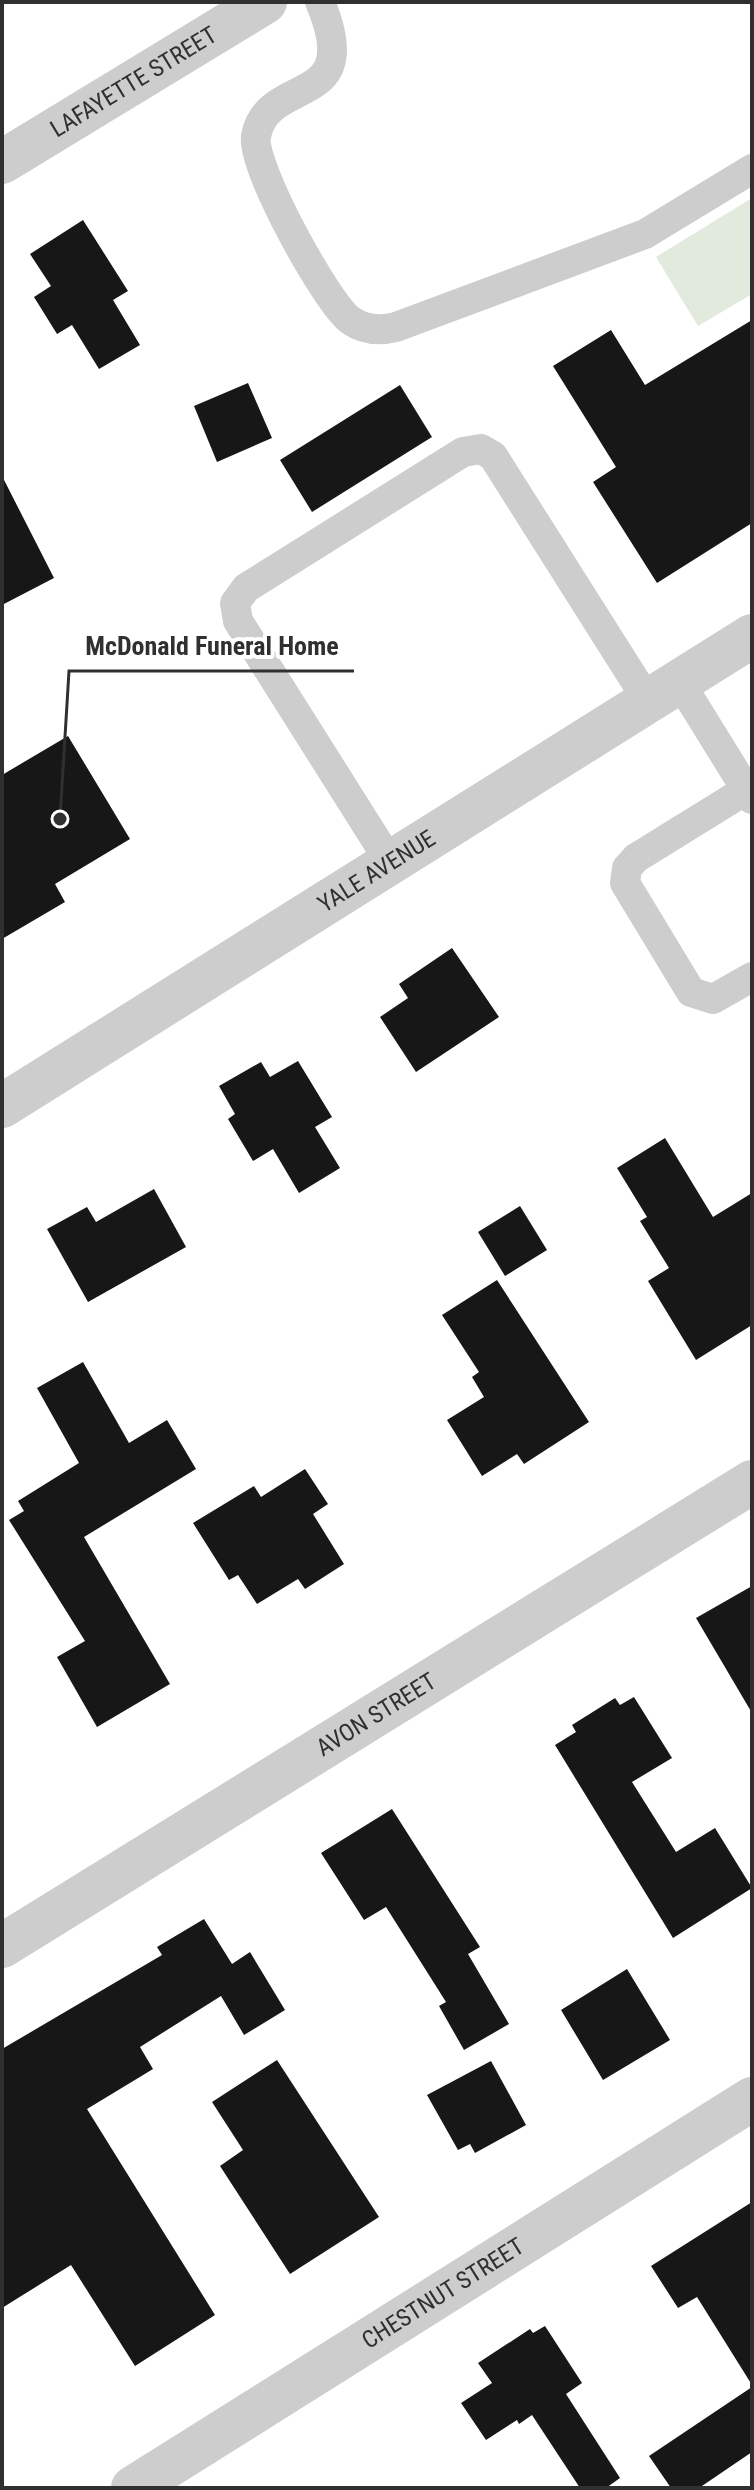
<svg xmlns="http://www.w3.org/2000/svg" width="754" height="2490" viewBox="0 0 754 2490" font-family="'Roboto Condensed',sans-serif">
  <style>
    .green { fill: #e2e9dd }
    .building { fill: #171717 }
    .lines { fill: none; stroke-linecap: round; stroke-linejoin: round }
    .service { stroke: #cdcdcd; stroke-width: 30 }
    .minor { stroke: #cdcdcd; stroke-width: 44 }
    .tertiary { stroke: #cdcdcd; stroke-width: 44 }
    .labels { text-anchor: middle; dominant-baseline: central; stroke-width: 8; stroke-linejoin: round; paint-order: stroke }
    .street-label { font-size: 24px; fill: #303030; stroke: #fff }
    .leader { fill: none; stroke: #303030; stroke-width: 3 }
    .callout-dot { fill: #303030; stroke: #fff; stroke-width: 3 }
    .callout-label { font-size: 26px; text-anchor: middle; font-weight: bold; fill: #303030; stroke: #fff; stroke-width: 8; stroke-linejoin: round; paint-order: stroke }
  </style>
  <rect width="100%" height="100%" fill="#fff"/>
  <path class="green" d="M 752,198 L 752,294 L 698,326 L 656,257 Z"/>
  <path class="building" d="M 83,220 L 128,291 L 113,300 L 140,345 L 99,369 L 72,325 L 57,334 L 34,297 L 51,286 L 30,254 Z
    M 752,320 L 752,523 L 657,583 L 593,482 L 616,467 L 553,366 L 611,330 L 645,385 Z
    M 248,383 L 272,438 L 217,462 L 194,406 Z
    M 400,385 L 432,437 L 312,512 L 280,460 Z
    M 2,476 L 54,578 L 2,605 Z
    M 68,736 L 130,839 L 55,884 L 65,902 L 2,939 L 2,775 Z
    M 452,948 L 499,1017 L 416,1072 L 380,1017 L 408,998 L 399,984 Z
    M 298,1061 L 332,1117 L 315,1127 L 340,1168 L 299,1193 L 273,1149 L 253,1161 L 228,1119 L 235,1114 L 219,1086 L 261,1062 L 270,1077 Z
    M 665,1138 L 713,1217 L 752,1193 L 752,1325 L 696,1360 L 648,1281 L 669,1268 L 640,1221 L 647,1217 L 617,1168 Z
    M 154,1189 L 186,1247 L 88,1302 L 47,1229 L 87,1207 L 96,1222 Z
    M 520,1206 L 547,1250 L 505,1276 L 478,1232 Z
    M 497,1280 L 589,1422 L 524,1464 L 517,1454 L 482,1476 L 447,1420 L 484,1397 L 472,1377 L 479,1372 L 442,1315 Z
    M 83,1362 L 129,1443 L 167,1420 L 196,1469 L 84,1537 L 170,1684 L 97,1727 L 57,1657 L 85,1641 L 9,1520 L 24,1511 L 18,1501 L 79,1463 L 37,1388 Z
    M 305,1469 L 328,1504 L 313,1514 L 344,1564 L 305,1589 L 298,1579 L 257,1604 L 238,1575 L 229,1580 L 193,1523 L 254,1486 L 261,1497 Z
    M 752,1586 L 752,1713 L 696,1618 Z
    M 634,1697 L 672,1758 L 632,1782 L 676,1852 L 715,1828 L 752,1888 L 673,1938 L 555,1745 L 576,1732 L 572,1725 L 615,1698 L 620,1705 Z
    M 392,1809 L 480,1947 L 468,1954 L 509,2024 L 464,2050 L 439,2006 L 446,2002 L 386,1907 L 364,1920 L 321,1853 Z
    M 204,1919 L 232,1964 L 250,1952 L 285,2010 L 244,2035 L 221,1996 L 140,2047 L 153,2069 L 87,2109 L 215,2315 L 135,2366 L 71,2265 L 2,2308 L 2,2049 L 162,1955 L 157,1947 Z
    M 627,1969 L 670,2040 L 603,2080 L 561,2010 Z
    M 277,2060 L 379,2217 L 290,2274 L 220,2166 L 243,2150 L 212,2102 Z
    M 491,2061 L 526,2125 L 475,2153 L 470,2144 L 458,2150 L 427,2095 Z
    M 752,2202 L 752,2385 L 697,2297 L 678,2308 L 651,2266 Z
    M 545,2326 L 582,2383 L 566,2394 L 620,2478 L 606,2488 L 580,2488 L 532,2415 L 519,2424 L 517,2420 L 486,2440 L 461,2403 L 492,2383 L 478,2363 L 530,2329 L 533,2333 Z
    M 752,2387 L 752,2452 L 699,2488 L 671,2488 L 649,2456 Z"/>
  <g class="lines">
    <path class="service" d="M 320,2 C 366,111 268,73 256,136 C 251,166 326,302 350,320 C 364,330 380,331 396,327 L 645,234 L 752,169
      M 679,681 L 752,799
      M 746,790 L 636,858 L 627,868 L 625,883 L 691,992 L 713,999 L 752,977
      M 390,862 L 238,621 L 235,603 L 246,588 L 463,452 L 481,449 L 493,456 L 648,701"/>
    <g class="minor">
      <path id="s1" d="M 2,1106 L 752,636"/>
      <path id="s2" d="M 2,1946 L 752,1482"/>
      <path id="s3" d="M 133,2488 L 752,2099"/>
    </g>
    <path class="tertiary" id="s4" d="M 2,162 L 265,2"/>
  </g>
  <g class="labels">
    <g class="street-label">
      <text stroke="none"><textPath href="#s4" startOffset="154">LAFAYETTE STREET</textPath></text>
      <text stroke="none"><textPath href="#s1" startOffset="442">YALE AVENUE</textPath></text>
      <text stroke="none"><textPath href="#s2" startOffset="440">AVON STREET</textPath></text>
      <text stroke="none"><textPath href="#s3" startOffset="366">CHESTNUT STREET</textPath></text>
    </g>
  </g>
  <path class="leader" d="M60 819L69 671H354"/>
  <circle class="callout-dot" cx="60" cy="819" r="8"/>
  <g class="callout-label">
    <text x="212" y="655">McDonald Funeral Home</text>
  </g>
  <rect width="754" height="2490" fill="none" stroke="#303030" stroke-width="8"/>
</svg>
